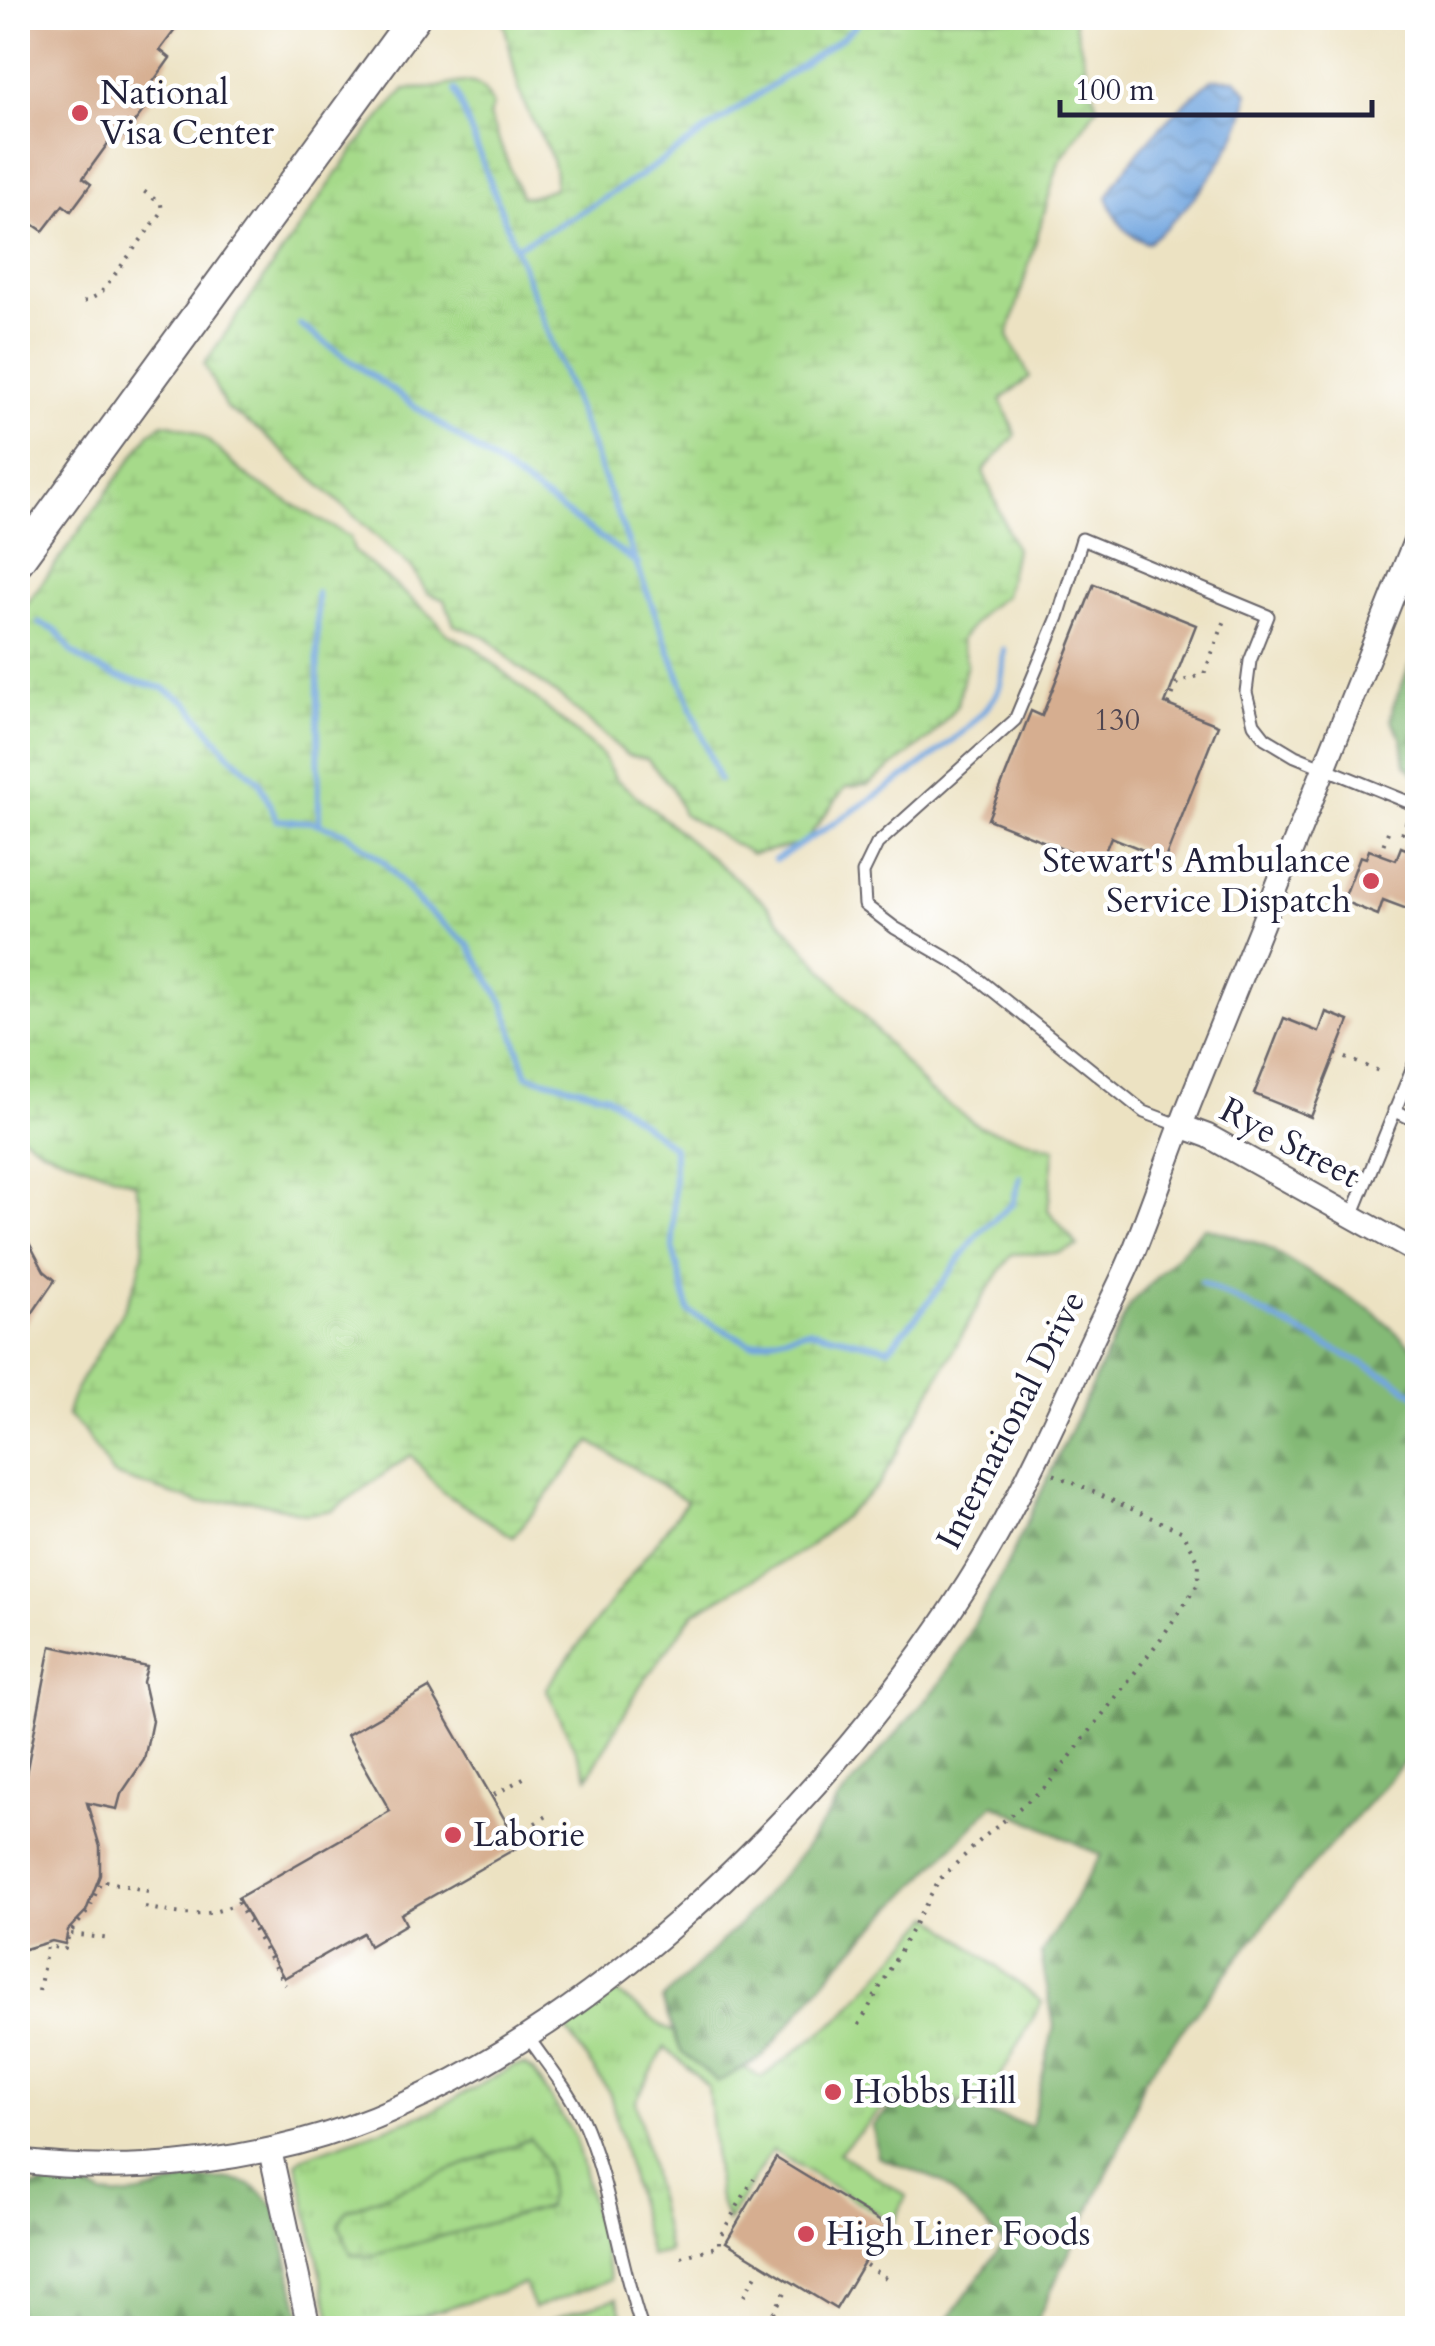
<svg xmlns="http://www.w3.org/2000/svg" width="1435" height="2346" viewBox="0 0 1435 2346" font-family="Cardo,serif">
  <style>
    .grass { fill: url(#grass-tufts); stroke: #647e62; stroke-width: 2.5 }
    .forest { fill: url(#forest-firs); stroke: #536e58; stroke-width: 2.5 }
    .wetland { fill: url(#wetland-marsh); stroke: #647e62; stroke-width: 2.5 }
    .water { fill: url(#water-waves); stroke: #4a648d; stroke-width: 2.5 }
    .lines { fill: none; stroke-linecap: round; stroke-linejoin: round }
    .stream { stroke: #72a6df; stroke-width: 6 }
    .building { fill: #d6ae90 }
    .lane-casing { stroke: #69656a; stroke-width: 15 }
    .street-casing { stroke: #69656a; stroke-width: 26 }
    .secondary-casing { stroke: #69656a; stroke-width: 34 }
    .path { stroke: #69656a; stroke-width: 4; stroke-dasharray: 2.5 8; stroke-linecap: butt }
    .lane { stroke: #fff; stroke-width: 11 }
    .street { stroke: #fff; stroke-width: 22 }
    .secondary { stroke: #fff; stroke-width: 30 }
    .poi-dot { fill: #d1495b; stroke: #fff; stroke-width: 4 }
    .labels { text-anchor: middle; dominant-baseline: central; stroke-width: 9; stroke-linejoin: round; paint-order: stroke }
    .number-label { font-size: 30px; fill: #4f4550 }
    .poi-label { font-size: 35px; fill: #22223b; stroke: #fff; text-anchor: start }
    .street-label { font-size: 35px; fill: #22223b; stroke: #fff }
  </style>
  <defs>
    <pattern id="grass-tufts" width="24" height="20" patternUnits="userSpaceOnUse" patternTransform="scale(2.5)"><rect width="24" height="20" fill="#a6da8a"/><path d="M3 7l-1-3M5 7V3M7 7l1-3M15 17l-1-3M17 17v-4M19 17l1-3" fill="none" stroke="#8fbb78"/></pattern>
    <pattern id="forest-firs" width="22" height="20" patternUnits="userSpaceOnUse" patternTransform="scale(2.5)"><rect width="22" height="20" fill="#84ba76"/><path d="M5 1l3.5 6h-7zM16 11l3.5 6h-7z" fill="#6c9762"/></pattern>
    <pattern id="wetland-marsh" width="20" height="14" patternUnits="userSpaceOnUse" patternTransform="scale(2.5)"><rect width="20" height="14" fill="#a6da8a"/><path d="M1 5h8M5 5V1M11 12h8M15 12V8" fill="none" stroke="#8fbb78"/></pattern>
    <pattern id="water-waves" width="16" height="10" patternUnits="userSpaceOnUse" patternTransform="scale(2.5)"><rect width="16" height="10" fill="#72a6df"/><path d="M0 5q4-4 8 0t8 0" fill="none" stroke="#5d87b6"/></pattern>
  </defs>
  <rect width="100%" height="100%" fill="#fff"/>
  <filter id="ink" filterUnits="userSpaceOnUse"><feTurbulence type="fractalNoise" baseFrequency=".01" numOctaves="2"/><feDisplacementMap in="SourceGraphic" scale="20" xChannelSelector="R" yChannelSelector="G"/><feConvolveMatrix kernelMatrix="1 2 1 2 8 2 1 2 1" color-interpolation-filters="sRGB"/></filter>
  <filter id="wash" filterUnits="userSpaceOnUse"><feTurbulence type="fractalNoise" baseFrequency=".0048" numOctaves="4" result="noise"/><feDisplacementMap in="SourceGraphic" scale="40" xChannelSelector="R" yChannelSelector="G"/><feGaussianBlur stdDeviation="2.25" result="paint"/><feColorMatrix in="noise" values="0 0 0 0 0 0 0 0 0 0 0 0 0 0 0 0 0 1.4 0 .05"/><feComposite in="paint" operator="in"/></filter>
  <g filter="url(#wash)">
    <rect width="100%" height="100%" fill="#ece2c2"/>
    <path class="grass" d="M 932,1916 L 1042,2002 L 985,2104 L 893,2098 L 839,2153 L 906,2196 L 894,2223 L 772,2150 L 727,2222 L 718,2195 L 708,2087 L 665,2047 L 636,2101 L 669,2252 L 650,2256 L 610,2094 L 565,2027 L 611,1988 L 663,2027 L 762,2077 L 840,2018 Z
      M 524,2065 L 534,2072 L 575,2137 L 611,2280 L 534,2308 L 524,2284 L 399,2323 L 399,2328 L 333,2328 L 297,2162 L 303,2157 L 430,2112 L 513,2067 Z
      M 617,2298 L 627,2328 L 523,2328 Z"/>
    <path class="forest" d="M 1417,648 L 1417,776 L 1405,764 L 1402,739 L 1391,719 L 1393,706 Z
      M 1204,1227 L 1263,1245 L 1371,1310 L 1417,1351 L 1418,1686 L 1406,1695 L 1417,1729 L 1417,1748 L 1296,1884 L 1144,2079 L 1125,2136 L 1033,2328 L 942,2328 L 1004,2243 L 941,2181 L 878,2157 L 873,2126 C 880,2119 888,2108 897,2105 C 935,2092 994,2117 1031,2126 L 1054,2026 L 1041,1954 L 1101,1855 L 994,1804 L 836,1967 L 763,2057 L 718,2082 L 681,2052 L 662,2000 L 739,1925 L 803,1851 L 839,1799 L 939,1685 L 1000,1579 L 1130,1305 Z
      M 190,2179 C 228,2180 252,2174 276,2209 L 304,2328 L 18,2328 L 18,2192 C 37,2183 67,2181 88,2188 C 93,2189 98,2193 103,2195 C 131,2200 164,2188 190,2179 Z"/>
    <path class="wetland" d="M 502,18 L 1073,18 L 1097,107 L 1059,162 L 1008,336 L 1030,377 L 1001,400 L 1016,435 L 983,471 L 1015,549 L 1005,596 L 985,610 L 960,640 L 967,663 L 957,706 L 931,737 L 868,785 L 846,787 L 803,844 L 752,854 L 683,814 L 672,788 L 647,759 L 627,755 L 562,698 L 517,666 L 487,637 L 454,625 L 445,600 L 427,593 L 413,569 L 260,431 L 226,408 L 204,364 L 358,144 L 405,89 C 416,89 428,89 439,87 C 466,81 480,75 493,106 L 489,116 L 521,196 L 530,197 L 554,188 C 560,159 538,134 526,108 C 512,76 513,50 502,18 Z
      M 163,423 C 213,430 217,456 254,481 C 285,501 318,518 350,537 L 354,551 L 434,618 L 447,634 L 474,647 L 601,754 L 616,779 L 764,902 L 929,1091 L 980,1127 L 1055,1148 L 1048,1210 L 1078,1246 L 1059,1253 L 1012,1254 L 984,1295 L 879,1485 L 809,1547 L 694,1613 L 640,1687 L 588,1777 L 546,1688 L 687,1501 L 591,1442 L 513,1537 L 441,1491 L 411,1455 L 333,1510 L 307,1514 L 249,1500 L 200,1503 L 113,1475 L 82,1429 L 67,1415 C 72,1393 82,1378 94,1359 C 132,1296 159,1258 135,1183 L 44,1150 L 18,1133 L 18,616 L 151,432 Z
      M 530,2139 C 550,2161 551,2179 547,2207 L 368,2257 L 351,2254 L 339,2224 L 347,2210 Z"/>
    <path class="water" d="M 1212,79 L 1236,79 L 1248,93 C 1245,142 1186,215 1147,243 C 1124,235 1116,219 1107,197 C 1133,151 1173,113 1212,79 Z"/>
    <g class="lines">
      <path class="stream" d="M 455,90 L 719,780
        M 515,247 C 632,191 734,108 843,37 L 863,18
        M 300,325 L 638,564
        M 317,593 L 319,824
        M 39,623 L 57,631 L 72,652 L 90,665 L 118,677 L 163,688 L 187,702 L 227,752 L 259,781 L 277,820 L 313,822 L 346,833 L 383,861 L 423,907 L 468,944 L 504,1004 L 527,1075 L 606,1095 L 674,1148 L 673,1249 L 689,1312 L 751,1344 L 808,1330 L 889,1348 L 924,1308 L 979,1233 L 1013,1203 L 1020,1177
        M 775,860 C 823,830 981,737 999,688 C 1003,677 1003,662 1004,650
        M 1201,1282 L 1395,1380 L 1418,1397"/>
    </g>
    <g id="blocks">
      <path class="building" d="M 18,18 L 184,18 L 160,50 L 170,58 L 148,89 L 155,95 L 124,136 L 117,131 L 83,178 L 91,184 L 71,211 L 63,205 L 43,231 L 18,214 Z
        M 1094,584 L 1196,625 L 1165,704 L 1218,725 L 1165,859 L 1111,837 L 1100,864 L 988,819 L 1031,711 L 1042,716 Z
        M 1401,847 L 1418,854 L 1418,906 L 1410,903 L 1407,909 L 1383,900 L 1378,915 L 1343,901 L 1360,856 L 1366,858 L 1369,850 L 1396,860 Z
        M 1326,1012 L 1349,1021 L 1311,1117 L 1254,1094 L 1284,1018 L 1319,1032 Z
        M 18,1222 L 44,1271 L 55,1280 L 18,1334 Z
        M 51,1646 L 147,1667 L 143,1682 L 152,1721 L 144,1760 L 121,1794 L 117,1809 L 87,1803 L 100,1847 L 100,1875 L 86,1911 L 68,1930 L 65,1944 L 52,1941 L 18,1951 L 18,1788 L 23,1789 Z
        M 429,1688 L 520,1846 L 401,1914 L 406,1924 L 369,1946 L 363,1933 L 284,1978 L 238,1898 L 390,1811 L 347,1735 Z
        M 776,2158 L 886,2225 L 836,2309 L 726,2242 Z"/>
    </g>
  </g>
  <g filter="url(#ink)">
    <use href="#blocks" fill-opacity="0" stroke="#69656a" stroke-width="2.5"/>
    <g class="lines">
      <g class="lane-casing">
        <path id="lane" d="M 1394,1110 L 1418,1122
          M 1181,1126 L 1144,1112 L 966,969 L 895,928 L 865,905 L 863,873 L 877,844 L 1015,720 L 1058,617 L 1082,539 L 1268,616 L 1250,661 L 1246,692 L 1254,724 L 1265,738 L 1295,756 L 1418,806
          M 1352,1216 L 1418,1054
          M 528,2037 C 548,2066 573,2095 586,2128 C 612,2192 619,2263 642,2328"/>
      </g>
      <g class="street-casing">
        <path id="street" d="M 1181,1126 L 1208,1136 L 1418,1253
          M 270,2150 L 309,2328
          M 18,2161 C 101,2172 190,2167 272,2149 C 551,2089 839,1798 982,1561 C 1024,1490 1057,1417 1091,1342 C 1104,1314 1119,1287 1131,1258 C 1153,1204 1171,1149 1193,1095 C 1269,908 1344,720 1418,533"/>
      </g>
      <g class="secondary-casing">
        <path id="secondary" d="M 18,561 L 414,18"/>
      </g>
      <path class="path" d="M 84,302 L 100,294 L 162,212 L 161,204 L 142,190
        M 1169,705 L 1177,683 L 1204,674 L 1227,615
        M 1402,834 L 1407,820
        M 1380,854 L 1389,829
        M 1336,1054 L 1379,1071
        M 494,1795 L 525,1777
        M 517,1834 L 547,1816
        M 145,1907 C 183,1915 202,1920 238,1903 L 285,1985
        M 71,1934 L 111,1939
        M 39,1991 L 47,1946 L 65,1949 L 69,1934 L 89,1910 L 101,1880 L 148,1891
        M 859,2025 L 940,1879 L 984,1837 L 1050,1783 L 1162,1637 L 1198,1584 L 1199,1562 L 1183,1532 L 1053,1474
        M 681,2257 L 719,2246 L 719,2238 L 754,2178
        M 866,2265 L 892,2282
        M 744,2296 L 758,2271
        M 773,2313 L 787,2289"/>
      <use href="#lane" class="lane"/>
      <use href="#street" class="street"/>
      <use href="#secondary" class="secondary"/>
    </g>
  </g>
  <g class="poi-dot">
    <circle cx="80" cy="113" r="10"/>
    <circle cx="1371" cy="881" r="10"/>
    <circle cx="453" cy="1835" r="10"/>
    <circle cx="833" cy="2092" r="10"/>
    <circle cx="806" cy="2234" r="10"/>
  </g>
  <g class="labels">
    <g class="number-label">
      <text x="1117" y="720">130</text>
    </g>
    <g class="poi-label">
      <text x="100" y="93">National<tspan x="100" dy="40">Visa Center</tspan></text>
      <text x="1351" y="861" text-anchor="end">Stewart's Ambulance<tspan x="1351" dy="40">Service Dispatch</tspan></text>
      <text x="473" y="1835">Laborie</text>
      <text x="853" y="2092">Hobbs Hill</text>
      <text x="826" y="2234">High Liner Foods</text>
    </g>
    <g class="street-label">
      <text transform="translate(1290 1143) rotate(28)">Rye Street</text>
      <text transform="translate(1011 1420) rotate(-63)">International Drive</text>
    </g>
  </g>
  <rect width="1435" height="2346" fill="none" stroke="#fff" stroke-width="60"/>
  <path d="M1060 100v15h312v-15" fill="none" stroke="#22223b" stroke-width="5"/>
  <text x="1075" y="100" font-size="30" fill="#22223b" stroke="#ffffff" stroke-width="8" paint-order="stroke">100 m</text>
</svg>
